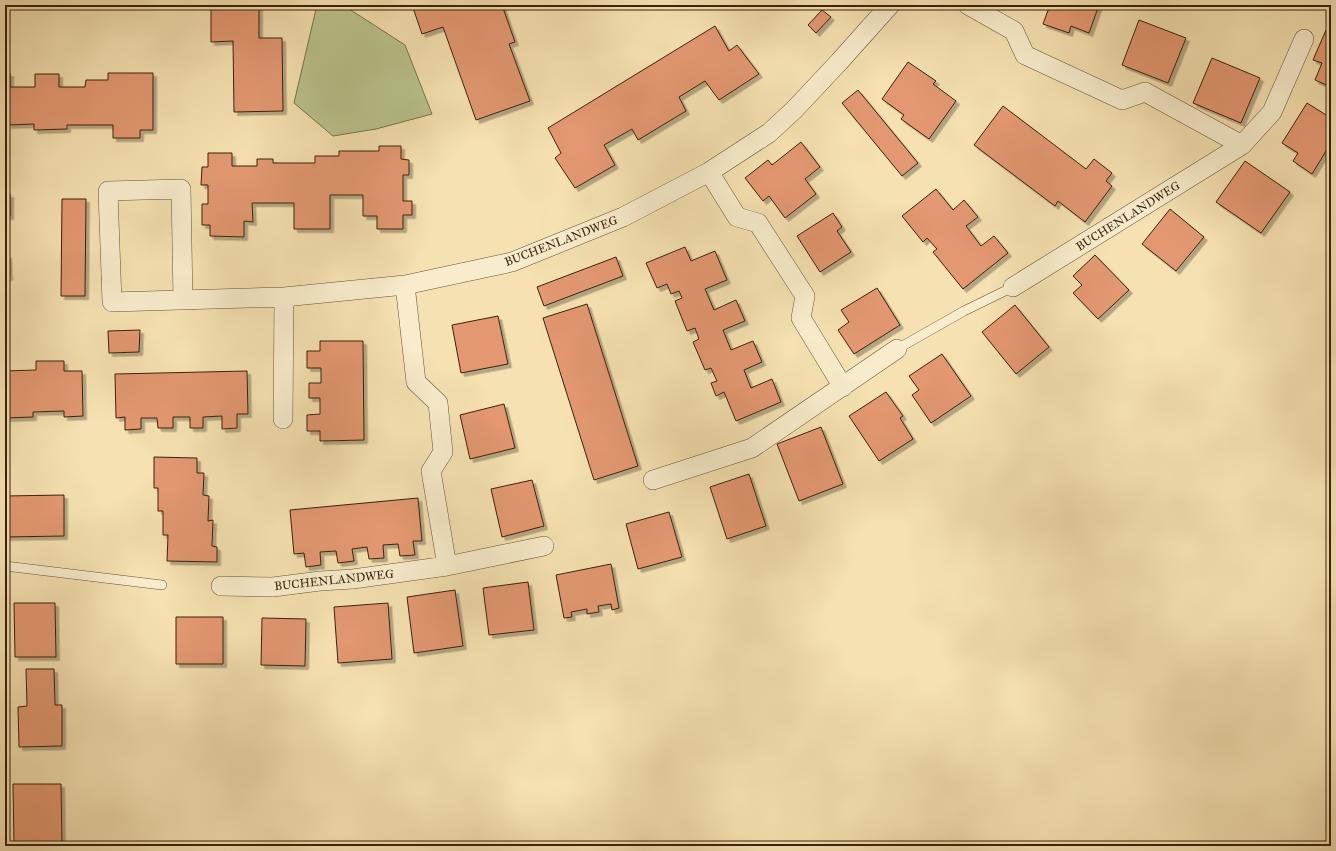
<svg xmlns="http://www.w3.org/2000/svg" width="1336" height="851" viewBox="0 0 1336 851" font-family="'IM FELL Great Primer',serif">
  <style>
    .green { fill: #b9c38d; stroke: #79724c }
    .building { fill: #e39871; stroke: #39220b; filter: url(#shadow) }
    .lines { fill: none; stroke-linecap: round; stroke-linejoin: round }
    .lane-casing { stroke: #685234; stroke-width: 10 }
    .street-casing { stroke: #685234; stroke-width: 20 }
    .lane { stroke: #f8eccc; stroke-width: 9 }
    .street { stroke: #f8eccc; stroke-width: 19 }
    .labels { text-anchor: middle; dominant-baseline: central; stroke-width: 3.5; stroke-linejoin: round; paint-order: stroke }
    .street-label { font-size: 12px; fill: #39220b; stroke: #f8eccc }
  </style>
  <defs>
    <filter id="shadow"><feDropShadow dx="3.5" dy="3.5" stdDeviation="0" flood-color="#0004"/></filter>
  </defs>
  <rect width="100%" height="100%" fill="#f5e1b1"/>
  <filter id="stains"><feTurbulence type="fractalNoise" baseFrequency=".005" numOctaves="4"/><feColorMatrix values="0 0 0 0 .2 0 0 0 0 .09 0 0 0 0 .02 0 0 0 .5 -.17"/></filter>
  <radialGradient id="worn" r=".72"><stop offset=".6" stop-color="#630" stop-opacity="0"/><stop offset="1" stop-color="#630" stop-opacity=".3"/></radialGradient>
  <path class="green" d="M 317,5 L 343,5 L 405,45 L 432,114 L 376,129 L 333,136 L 294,103 Z"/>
  <path class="building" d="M 211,5 L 259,5 L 259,38 L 282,38 L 283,111 L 234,112 L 233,41 L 211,42 Z
    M 412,5 L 502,5 L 515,42 L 509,44 L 530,101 L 476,120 L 443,27 L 422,34 Z
    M 1050,5 L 1099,5 L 1089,33 L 1071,26 L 1069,33 L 1043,24 Z
    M 822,10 L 831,17 L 816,33 L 808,25 Z
    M 1139,20 L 1186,38 L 1168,83 L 1122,65 Z
    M 715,26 L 729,51 L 737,45 L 759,74 L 719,100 L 705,81 L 679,97 L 686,111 L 638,140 L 632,129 L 604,145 L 615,165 L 575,188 L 555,158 L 561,153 L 548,128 Z
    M 1326,30 L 1331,32 L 1331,87 L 1315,80 L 1322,63 L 1313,60 Z
    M 1212,58 L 1260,78 L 1241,123 L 1193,103 Z
    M 908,62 L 936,81 L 933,84 L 956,101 L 929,139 L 901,119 L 904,115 L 882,99 Z
    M 5,73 L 10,73 L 10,87 L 35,87 L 35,74 L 59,74 L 59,87 L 85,87 L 86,80 L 108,80 L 108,73 L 153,73 L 153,130 L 140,130 L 140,138 L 113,138 L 113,125 L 67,125 L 67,129 L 34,130 L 34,124 L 8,125 L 8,120 L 5,120 Z
    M 858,90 L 918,163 L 902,176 L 842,103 Z
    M 1307,103 L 1331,118 L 1331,143 L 1312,174 L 1293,161 L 1298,153 L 1282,143 Z
    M 1003,106 L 1086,169 L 1094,159 L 1112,173 L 1106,181 L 1112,186 L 1085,222 L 1058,201 L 1055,206 L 974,145 Z
    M 801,142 L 820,167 L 805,179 L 816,194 L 785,218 L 769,196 L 763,201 L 745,178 L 768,160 L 772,165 Z
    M 379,146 L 401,146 L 401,159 L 409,160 L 409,175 L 403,175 L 403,201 L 412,201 L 412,215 L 403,215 L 403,229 L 377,229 L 377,216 L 363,216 L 363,195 L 330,195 L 330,229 L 294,229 L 294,203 L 252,203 L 253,222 L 244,221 L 244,237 L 210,236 L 210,225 L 202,225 L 202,204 L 208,204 L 208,185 L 201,185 L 202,167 L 208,167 L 208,153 L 232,153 L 232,166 L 257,166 L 257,159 L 273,159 L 273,163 L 315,163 L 315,156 L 339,156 L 339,151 L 379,151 Z
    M 1245,161 L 1290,192 L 1261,233 L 1216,202 Z
    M 936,189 L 953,210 L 964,200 L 978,217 L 966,226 L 981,246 L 994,236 L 1008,253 L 963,289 L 933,252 L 937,249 L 927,238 L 923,242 L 902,216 Z
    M 5,194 L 10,194 L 10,216 L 5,216 Z
    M 62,199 L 86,199 L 85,296 L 61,296 Z
    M 1170,209 L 1204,237 L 1176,271 L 1142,244 Z
    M 833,213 L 842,227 L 837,231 L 851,252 L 820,272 L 797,236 Z
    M 685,247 L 691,261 L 715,251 L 727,280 L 705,289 L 714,310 L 736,300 L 745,321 L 723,330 L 731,350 L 753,341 L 762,362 L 744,370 L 751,388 L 772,379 L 781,402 L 736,421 L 724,392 L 716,396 L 711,383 L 717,381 L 711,368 L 705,370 L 693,342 L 699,339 L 695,328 L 687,331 L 675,301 L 682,298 L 679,291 L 671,294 L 667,284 L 657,288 L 646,263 Z
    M 5,254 L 8,255 L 9,277 L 5,277 Z
    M 1095,255 L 1129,290 L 1098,319 L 1073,293 L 1082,285 L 1073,276 Z
    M 616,257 L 623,276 L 544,306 L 537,287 Z
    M 877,288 L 900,325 L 854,354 L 838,330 L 849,322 L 841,310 Z
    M 587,304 L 638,466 L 594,480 L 543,318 Z
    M 1015,305 L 1049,347 L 1016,374 L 982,332 Z
    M 498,316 L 508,364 L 461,373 L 452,325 Z
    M 140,330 L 139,352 L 109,353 L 108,331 Z
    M 320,341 L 363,341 L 364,440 L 320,441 L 320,431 L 307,431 L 307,415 L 320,414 L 320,398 L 309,398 L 309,383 L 321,383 L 321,368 L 307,368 L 307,351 L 320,351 Z
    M 942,354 L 971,396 L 931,423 L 912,395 L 919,390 L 909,376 Z
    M 36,361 L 64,361 L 64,371 L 82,371 L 83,416 L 64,417 L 64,411 L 33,412 L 33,417 L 5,418 L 5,371 L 36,370 Z
    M 247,371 L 248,414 L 237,414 L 237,428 L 222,429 L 222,416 L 203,417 L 203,428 L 190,428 L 190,417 L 173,417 L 173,428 L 158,428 L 157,418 L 141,418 L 141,429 L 125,430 L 125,417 L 116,418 L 115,374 Z
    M 886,392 L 903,416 L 900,418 L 913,439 L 879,461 L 849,416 Z
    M 504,404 L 515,448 L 470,459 L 460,415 Z
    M 821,427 L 843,484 L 799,501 L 777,444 Z
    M 154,457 L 197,458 L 197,473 L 204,473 L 203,495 L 209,496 L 208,521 L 213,520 L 212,546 L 217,547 L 217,562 L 167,561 L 168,535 L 163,535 L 163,511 L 158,511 L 158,488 L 154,488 Z
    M 749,474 L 766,526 L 727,539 L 710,487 Z
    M 532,480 L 544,526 L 502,537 L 491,489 Z
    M 64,495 L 64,536 L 5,537 L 5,496 Z
    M 418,498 L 422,541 L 413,541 L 415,555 L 400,556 L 398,544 L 383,545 L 384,558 L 369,559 L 367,547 L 352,549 L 354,561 L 338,563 L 336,551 L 320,552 L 321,565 L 306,567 L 304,553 L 294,554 L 290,510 Z
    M 669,512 L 682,557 L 638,569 L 626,524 Z
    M 611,564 L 619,608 L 612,610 L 611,604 L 598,606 L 599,612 L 587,614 L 587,609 L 571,612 L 572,617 L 564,618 L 556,575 Z
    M 528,582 L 534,630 L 489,635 L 483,588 Z
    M 455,590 L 463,646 L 414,653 L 407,597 Z
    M 14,603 L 55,603 L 56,657 L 15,657 Z
    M 388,603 L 392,659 L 338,663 L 334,607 Z
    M 176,617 L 223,617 L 223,664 L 176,664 Z
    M 262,618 L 306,619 L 305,666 L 261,665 Z
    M 26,669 L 54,669 L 55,705 L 62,705 L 62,746 L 19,747 L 18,707 L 27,706 Z
    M 13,784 L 61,784 L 62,846 L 14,846 Z"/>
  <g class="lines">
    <g class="lane-casing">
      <path id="lane" d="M 897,349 L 964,311 L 1013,287
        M 5,566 L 162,585"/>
    </g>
    <g class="street-casing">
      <path id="street" d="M 968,5 L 1014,31 L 1025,55 L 1122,100 L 1145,92 L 1242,145
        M 709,172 L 737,217 L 758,223 L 805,296 L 801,318 L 843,387
        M 405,285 L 416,382 L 438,403 L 443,452 L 431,471 L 447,566
        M 1013,287 L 1242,145 L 1272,112 L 1304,39
        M 183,299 L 181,189 L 108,191 L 112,302 L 284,297 L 405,285 L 512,262 L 623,217 L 709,172 L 769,133 L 794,110 L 839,62 L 890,5
        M 283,419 L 284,297
        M 653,480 L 752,448 L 897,349
        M 221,586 L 273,587 L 320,581 L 353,579 L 447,566 L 544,546"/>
    </g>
    <use href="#lane" class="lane"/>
    <use href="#street" class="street"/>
  </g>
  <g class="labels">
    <g class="street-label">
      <text transform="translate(1128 216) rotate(-32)">BUCHENLANDWEG</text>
      <text transform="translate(561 241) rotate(-21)">BUCHENLANDWEG</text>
      <text transform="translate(334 580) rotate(-6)">BUCHENLANDWEG</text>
    </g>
  </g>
  <rect width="1336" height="851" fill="none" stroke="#f5e1b1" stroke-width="20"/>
  <rect x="6" y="6" width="1324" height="839" fill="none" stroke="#39220b" stroke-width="2"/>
  <rect x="10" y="10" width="1316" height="831" fill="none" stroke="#39220b"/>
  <rect width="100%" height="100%" filter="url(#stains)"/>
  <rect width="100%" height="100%" fill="url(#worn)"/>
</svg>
